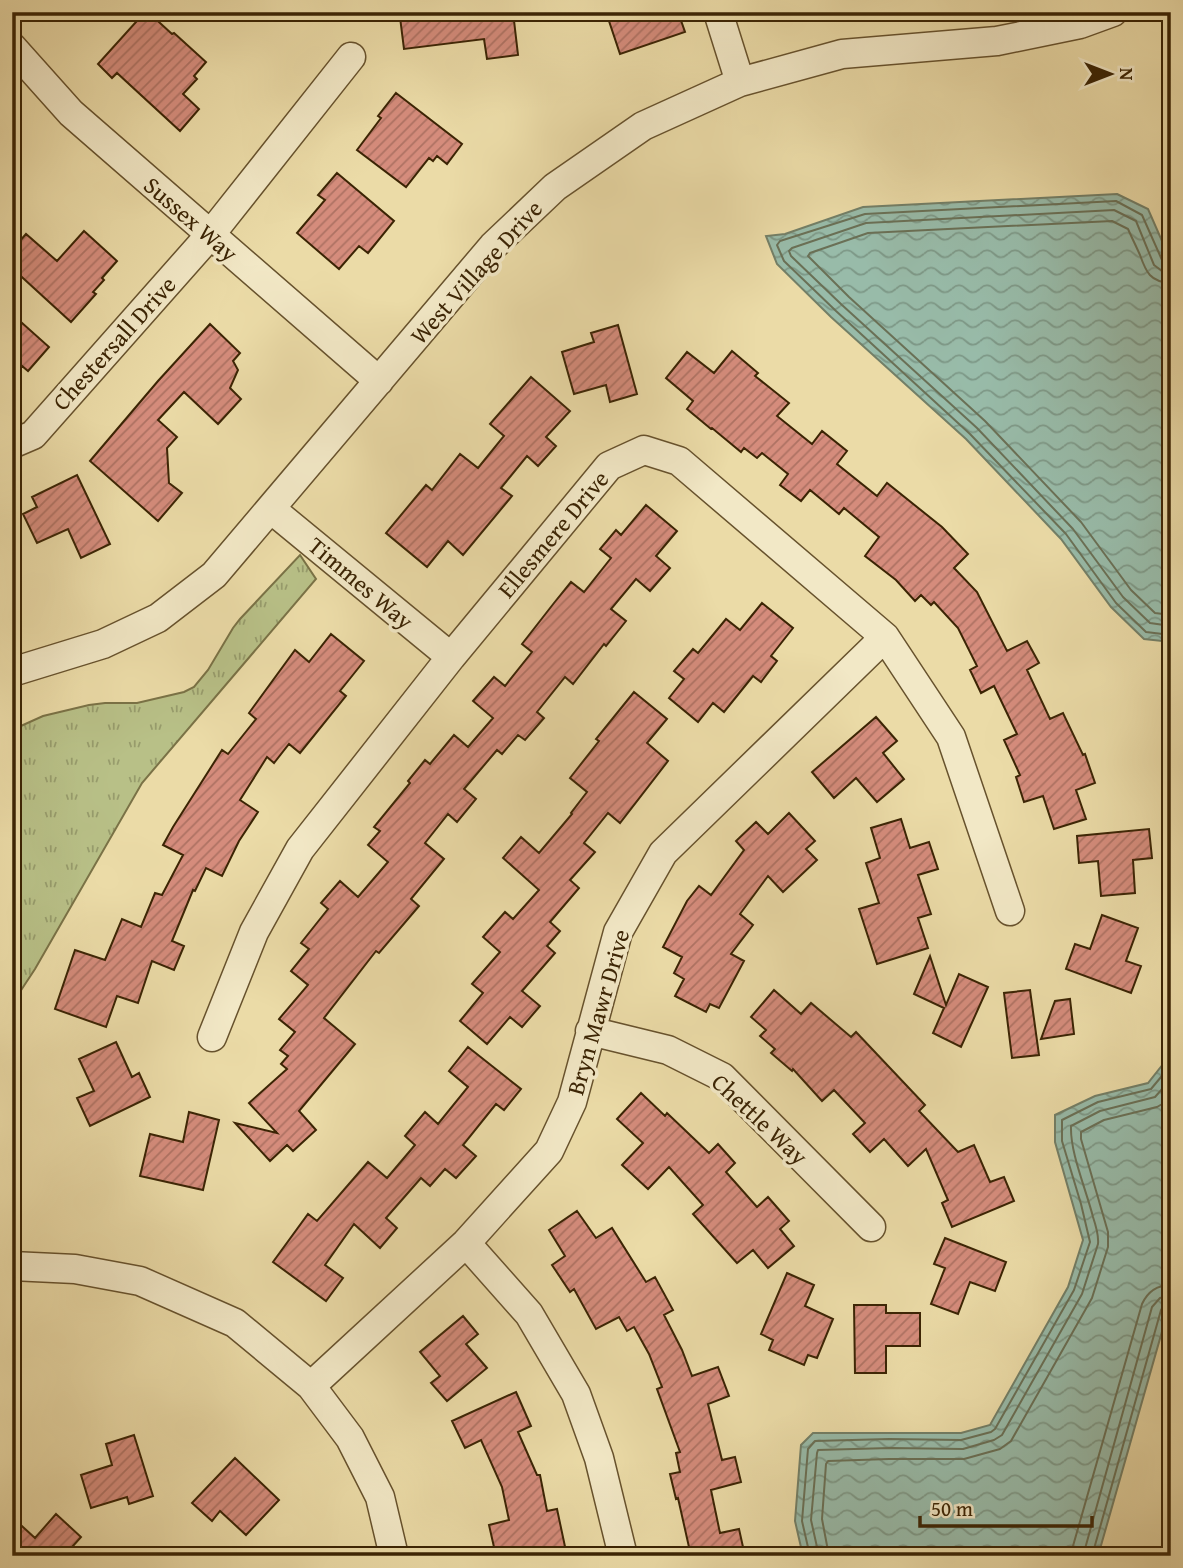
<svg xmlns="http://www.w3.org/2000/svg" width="1183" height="1568" viewBox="0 0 1183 1568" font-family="'Gentium Book Plus',serif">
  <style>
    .grass { fill: url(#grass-tufts); stroke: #7a7246; stroke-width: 2 }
    .water { fill: url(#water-waves); stroke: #737f67; stroke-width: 2 }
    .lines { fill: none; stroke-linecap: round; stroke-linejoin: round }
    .shore { stroke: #6a7056; stroke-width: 2 }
    .building { fill: url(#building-hatch); stroke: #3b2404; stroke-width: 2 }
    .minor-casing { stroke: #67522d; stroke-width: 31 }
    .minor { stroke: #f2e8c6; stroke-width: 28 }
    .labels { text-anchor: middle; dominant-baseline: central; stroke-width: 7; stroke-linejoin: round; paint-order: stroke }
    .street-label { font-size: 24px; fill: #3b2404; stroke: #f2e8c6 }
  </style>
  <defs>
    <pattern id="grass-tufts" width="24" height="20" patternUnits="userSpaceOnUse" patternTransform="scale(1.75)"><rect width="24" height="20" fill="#b8c087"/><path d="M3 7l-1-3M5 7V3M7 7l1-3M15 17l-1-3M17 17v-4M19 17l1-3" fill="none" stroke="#979c6c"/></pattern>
    <pattern id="water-waves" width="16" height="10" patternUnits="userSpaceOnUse" patternTransform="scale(1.75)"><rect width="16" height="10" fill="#98bba9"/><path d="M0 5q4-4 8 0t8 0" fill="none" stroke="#7d9887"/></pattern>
    <pattern id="building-hatch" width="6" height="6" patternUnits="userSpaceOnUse" patternTransform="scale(1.75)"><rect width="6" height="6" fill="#d58c7c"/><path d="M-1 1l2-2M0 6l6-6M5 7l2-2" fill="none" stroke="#ae7263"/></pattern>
  </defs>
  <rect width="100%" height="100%" fill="#ebdba7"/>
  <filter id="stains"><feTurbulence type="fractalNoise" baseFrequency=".00286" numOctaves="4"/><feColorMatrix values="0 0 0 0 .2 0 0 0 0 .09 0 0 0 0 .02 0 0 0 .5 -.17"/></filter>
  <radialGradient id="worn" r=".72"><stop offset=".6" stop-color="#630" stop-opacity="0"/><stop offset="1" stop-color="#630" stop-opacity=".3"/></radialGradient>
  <path class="grass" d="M 300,555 L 316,579 L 142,783 L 35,969 L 12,1004 L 12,730 L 43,716 L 89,705 L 105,703 L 137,703 L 184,692 L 194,687 L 208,670 L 233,628 L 240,619 Z"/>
  <path class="water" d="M 1117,194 L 1148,209 L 1166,250 L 1171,271 L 1171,642 L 1144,639 L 1111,607 L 1061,539 L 966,439 L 831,317 L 777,264 L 766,236 L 785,234 L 863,207 Z
    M 1171,1054 L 1171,1300 L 1098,1556 L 803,1556 L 795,1521 L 801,1445 L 813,1433 L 961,1433 L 990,1425 L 1068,1287 L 1083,1240 L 1055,1142 L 1055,1115 L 1095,1096 L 1148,1083 Z"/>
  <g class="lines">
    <path class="shore" d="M 1171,264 L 1165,263 L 1162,260 L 1142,215 L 1116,201 L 865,214 L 780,241 L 777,245 L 784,261 L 836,311 L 970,434 L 1066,534 L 1116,603 L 1146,632 L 1171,635
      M 1171,273 L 1162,271 L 1154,265 L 1136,221 L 1114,210 L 866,223 L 792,248 L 789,251 L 791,256 L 842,305 L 977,428 L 1073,529 L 1123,597 L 1150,623 L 1171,626
      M 1171,283 C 1150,282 1146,272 1140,255 C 1136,246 1132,238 1128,229 L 1112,221 L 868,233 L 810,253 L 808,256 L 849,297 L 985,421 L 1081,522 L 1131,590 L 1155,613 L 1171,615
      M 810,1556 L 802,1521 L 808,1449 L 815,1441 L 889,1439 L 961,1440 L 991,1432 L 995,1429 L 1074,1290 L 1090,1242 L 1081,1204 L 1062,1141 L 1062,1120 L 1098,1102 L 1151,1089 L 1171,1065
      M 819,1556 L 811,1520 L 817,1453 L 818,1450 L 890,1448 L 963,1449 L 994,1440 L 1002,1435 L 1082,1294 L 1098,1244 C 1099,1235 1096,1226 1093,1217 C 1086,1189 1070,1153 1071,1126 L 1100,1111 L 1155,1097 L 1171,1079
      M 829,1556 L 822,1519 L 826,1464 L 828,1461 L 889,1459 L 964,1459 L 1000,1449 L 1011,1441 L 1092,1298 L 1108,1247 L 1108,1232 L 1081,1139 L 1081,1132 L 1104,1120 L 1157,1107 L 1164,1103 L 1171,1096
      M 1072,1556 L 1073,1546 L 1142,1304 C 1148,1291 1157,1285 1171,1285
      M 1083,1556 L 1152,1307 L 1160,1298 L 1171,1295
      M 1092,1556 L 1161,1310 L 1164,1305 L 1171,1304"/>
  </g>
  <path class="building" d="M 145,12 L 148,12 L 172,34 L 174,33 L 206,62 L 194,76 L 197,79 L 183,94 L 199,109 L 180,131 L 117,73 L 112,78 L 98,64 Z
    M 435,12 L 513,12 L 518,55 L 487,59 L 484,39 L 404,49 L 400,17 Z
    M 606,12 L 678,12 L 685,32 L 620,54 Z
    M 396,93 L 462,144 L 447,164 L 437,156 L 433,161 L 429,158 L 406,187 L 357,150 L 381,118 L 378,116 Z
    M 337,173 L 394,221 L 368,253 L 359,246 L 339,269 L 297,233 L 325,200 L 318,195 Z
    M 84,231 L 117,261 L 102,278 L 104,280 L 93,292 L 96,294 L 71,322 L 12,268 L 12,250 L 26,234 L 57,261 Z
    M 12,314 L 49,347 L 28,371 L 22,366 L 12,377 Z
    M 210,324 L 240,353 L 233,361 L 238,370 L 230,388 L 241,399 L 218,424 L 184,392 L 158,420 L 177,437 L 167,448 L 169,483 L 182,493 L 158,521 L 90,461 L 158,381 Z
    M 618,325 L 637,394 L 610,402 L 606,385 L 574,394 L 562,352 L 594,342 L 591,333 Z
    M 732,351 L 758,373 L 755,376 L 789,403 L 777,416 L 812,444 L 822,431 L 847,451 L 837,464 L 877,496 L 887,483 L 942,527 L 968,554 L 954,568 L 977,592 L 1007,651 L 1027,641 L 1039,663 L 1027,670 L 1050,719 L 1063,713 L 1083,755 L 1085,754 L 1095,783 L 1076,790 L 1086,819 L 1054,829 L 1043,796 L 1024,802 L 1016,777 L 1020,775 L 1004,740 L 1017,734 L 994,686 L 981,693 L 970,670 L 977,666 L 958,628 L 934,602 L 931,605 L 921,595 L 915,601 L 896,580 L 865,556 L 879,537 L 844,508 L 839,514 L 810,490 L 801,501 L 780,485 L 788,474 L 762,453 L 757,458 L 744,448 L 741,452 L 712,428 L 711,429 L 687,409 L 693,401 L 666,378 L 687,352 L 714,373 Z
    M 531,377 L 570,411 L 546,437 L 556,446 L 538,466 L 527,456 L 501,488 L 512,496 L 463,555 L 448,541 L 427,567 L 386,533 L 426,485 L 432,490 L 460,454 L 478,468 L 504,436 L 490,424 Z
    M 77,475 L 110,544 L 81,558 L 68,529 L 37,543 L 23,514 L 37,507 L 32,497 Z
    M 646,505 L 677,531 L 656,556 L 670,568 L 650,591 L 636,579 L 611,609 L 626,621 L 606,646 L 604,644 L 573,684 L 565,677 L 537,712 L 544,718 L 525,740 L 518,735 L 502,754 L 497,750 L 464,789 L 476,799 L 457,822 L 448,814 L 425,843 L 444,859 L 411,899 L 419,906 L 379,953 L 376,951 L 324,1018 L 355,1044 L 299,1111 L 316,1130 L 293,1151 L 287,1145 L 270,1161 L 235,1123 L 277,1133 L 249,1103 L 287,1069 L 281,1064 L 288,1056 L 280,1050 L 295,1032 L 279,1019 L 308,985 L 291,971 L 309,949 L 301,943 L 328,909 L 321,903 L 340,881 L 358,897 L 388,862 L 368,845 L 380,831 L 374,827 L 410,783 L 408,781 L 425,760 L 430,764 L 454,735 L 468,747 L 493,718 L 473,701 L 494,677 L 505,686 L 532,652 L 522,644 L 554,603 L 571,582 L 584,592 L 611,558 L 600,549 L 616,530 L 621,535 Z
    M 762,603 L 793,628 L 771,656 L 777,661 L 761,682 L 753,676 L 724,712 L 713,703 L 698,722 L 669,698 L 684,679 L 674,671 L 693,649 L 698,653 L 726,619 L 740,630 Z
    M 331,634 L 364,661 L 340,691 L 346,696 L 300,753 L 289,744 L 274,763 L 267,757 L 240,800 L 258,812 L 239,841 L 222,876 L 206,868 L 195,891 L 193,890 L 172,941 L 184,946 L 174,970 L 152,961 L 138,1003 L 117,996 L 106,1027 L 55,1009 L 75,950 L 105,960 L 122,919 L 141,927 L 155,893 L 162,895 L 183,855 L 163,845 L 173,827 L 222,750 L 228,754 L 256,719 L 249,713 L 295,650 L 309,662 Z
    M 634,692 L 667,719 L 647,743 L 668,761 L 620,823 L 608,813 L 584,843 L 595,852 L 570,880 L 579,888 L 550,922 L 560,931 L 547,946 L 555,953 L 522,991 L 540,1006 L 522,1027 L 510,1017 L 487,1044 L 460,1021 L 483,993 L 472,984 L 500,952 L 483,937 L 505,912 L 513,919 L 539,890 L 503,858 L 521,837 L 539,853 L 572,814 L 571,813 L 587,792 L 570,778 L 599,741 L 596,739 Z
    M 876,717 L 897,741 L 883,753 L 904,779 L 877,802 L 856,778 L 834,798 L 812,772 Z
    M 789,813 L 815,841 L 806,849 L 817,860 L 783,892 L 768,876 L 740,914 L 753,925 L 731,954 L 744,961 L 719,1008 L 710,1004 L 706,1012 L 675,996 L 684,979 L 674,973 L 682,957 L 663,947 L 687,901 L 699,886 L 711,895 L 744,850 L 736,841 L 756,822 L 768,834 Z
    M 901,819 L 910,848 L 929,842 L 938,869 L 918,875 L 931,914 L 918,918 L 928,948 L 877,964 L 859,909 L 879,903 L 866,863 L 880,858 L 871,828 Z
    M 1149,829 L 1152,858 L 1133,860 L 1135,893 L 1101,896 L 1098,861 L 1079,863 L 1077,836 Z
    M 1102,915 L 1138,928 L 1126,961 L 1141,966 L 1131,993 L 1066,969 L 1075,944 L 1090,949 Z
    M 930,956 L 946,1005 L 959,974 L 988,987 L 961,1047 L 933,1033 L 944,1008 L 914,994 Z
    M 774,990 L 801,1014 L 811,1003 L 851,1037 L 856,1032 L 925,1105 L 919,1111 L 958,1152 L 974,1145 L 990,1182 L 1004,1177 L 1014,1201 L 952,1227 L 942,1203 L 948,1200 L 926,1149 L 908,1166 L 884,1139 L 870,1152 L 853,1134 L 865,1123 L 834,1090 L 822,1101 L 793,1069 L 792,1071 L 771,1053 L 775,1049 L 760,1036 L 766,1030 L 751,1017 Z
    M 1030,990 L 1039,1055 L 1012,1058 L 1004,993 Z
    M 1070,999 L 1074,1034 L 1041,1039 L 1055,1001 Z
    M 116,1042 L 132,1077 L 139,1073 L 150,1097 L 90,1126 L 77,1098 L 94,1091 L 79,1059 Z
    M 468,1047 L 521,1089 L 504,1110 L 496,1104 L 463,1145 L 476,1156 L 456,1178 L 445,1169 L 430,1186 L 421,1178 L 386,1218 L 397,1228 L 380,1248 L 354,1224 L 325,1265 L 343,1278 L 326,1301 L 273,1262 L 308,1214 L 317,1221 L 368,1162 L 387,1178 L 415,1145 L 405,1136 L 425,1112 L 438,1124 L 468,1087 L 449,1071 Z
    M 641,1093 L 665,1116 L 667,1113 L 709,1153 L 718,1144 L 735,1163 L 726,1172 L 757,1207 L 768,1197 L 789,1221 L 780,1229 L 794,1246 L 768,1268 L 753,1250 L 737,1263 L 693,1214 L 703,1205 L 669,1167 L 648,1189 L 622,1165 L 643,1143 L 617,1119 Z
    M 189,1112 L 219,1120 L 203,1190 L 140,1176 L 150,1134 L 183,1142 Z
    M 577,1211 L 596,1238 L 612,1228 L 646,1282 L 655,1277 L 673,1310 L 664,1315 L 682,1350 L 692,1376 L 718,1367 L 729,1396 L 708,1404 L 722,1460 L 735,1457 L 741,1482 L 711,1490 L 720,1533 L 739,1529 L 745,1556 L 691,1556 L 678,1498 L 676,1499 L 670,1474 L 680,1472 L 676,1453 L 680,1452 L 657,1389 L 662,1387 L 649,1354 L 634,1327 L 627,1331 L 619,1317 L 596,1329 L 574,1289 L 570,1292 L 552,1265 L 565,1256 L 549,1230 Z
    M 945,1238 L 1006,1262 L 995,1291 L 970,1282 L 958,1314 L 931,1304 L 945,1268 L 934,1264 Z
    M 787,1273 L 814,1285 L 805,1306 L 833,1319 L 817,1358 L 808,1355 L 804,1365 L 769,1350 L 773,1340 L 761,1334 Z
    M 854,1305 L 886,1305 L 886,1313 L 920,1313 L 920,1346 L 886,1346 L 886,1373 L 855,1373 Z
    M 463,1316 L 478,1334 L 466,1344 L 487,1368 L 447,1401 L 431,1383 L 440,1376 L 420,1352 Z
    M 516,1392 L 531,1426 L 518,1432 L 537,1475 L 540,1475 L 547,1511 L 557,1509 L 567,1556 L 496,1556 L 489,1525 L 509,1520 L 502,1487 L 481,1440 L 465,1448 L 452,1421 Z
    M 134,1435 L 153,1496 L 129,1504 L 127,1497 L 91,1508 L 81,1475 L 112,1465 L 106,1444 Z
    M 235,1458 L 279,1500 L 246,1535 L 220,1511 L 212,1521 L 192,1503 Z
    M 56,1514 L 81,1537 L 64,1556 L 12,1556 L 12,1517 L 35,1538 Z"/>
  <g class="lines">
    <g class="minor-casing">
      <path id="minor" d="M 718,12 L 740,82
        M 12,47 L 71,113 L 379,381
        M 12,444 L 33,435 L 210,235 L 351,57
        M 271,509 L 451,657
        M 12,672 L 103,644 L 158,618 L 214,575 L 493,246 L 555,187 L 643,126 L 740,82 L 842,54 L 997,41 L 1080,24 L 1113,12
        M 590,1031 L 668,1050 L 722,1077 L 871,1227
        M 212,1037 L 254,932 L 300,849 L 451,657 L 609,466 L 644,450 L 679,461 L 885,637 L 951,737 L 1010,911
        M 466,1243 L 529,1314 L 576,1394 L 599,1458 L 623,1556
        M 12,1266 L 75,1269 L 140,1281 L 235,1323 L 311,1386 L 350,1438 L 380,1497 L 394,1556
        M 311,1386 L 466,1243 L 549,1151 L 572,1102 L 618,932 L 663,853 L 885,637"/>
    </g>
    <use href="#minor" class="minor"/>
  </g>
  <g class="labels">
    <g class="street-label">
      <text transform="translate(191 219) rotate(41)">Sussex Way</text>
      <text transform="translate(476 272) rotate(-48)">West Village Drive</text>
      <text transform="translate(114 343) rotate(-48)">Chestersall Drive</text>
      <text transform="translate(553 534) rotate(-50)">Ellesmere Drive</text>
      <text transform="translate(361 583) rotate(40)">Timmes Way</text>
      <text transform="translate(598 1012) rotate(-74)">Bryn Mawr Drive</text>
      <text transform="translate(760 1119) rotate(43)">Chettle Way</text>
    </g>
  </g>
  <rect width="1183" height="1568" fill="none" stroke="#ebdba7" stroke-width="42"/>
  <rect x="14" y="14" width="1155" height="1540" fill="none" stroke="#3b2404" stroke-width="3.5"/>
  <rect x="21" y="21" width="1141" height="1526" fill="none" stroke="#3b2404" stroke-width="2"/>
  <g transform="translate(1110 74) rotate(90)" stroke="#f2e8c6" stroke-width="5" paint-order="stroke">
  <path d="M0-5L12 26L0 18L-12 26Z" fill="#3b2404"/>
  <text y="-10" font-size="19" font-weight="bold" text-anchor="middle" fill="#3b2404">N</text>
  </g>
  <path d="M920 1516v10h172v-10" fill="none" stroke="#3b2404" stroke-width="3.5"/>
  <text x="931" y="1516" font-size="21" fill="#3b2404" stroke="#f2e8c6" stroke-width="5" paint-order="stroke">50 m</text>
  <rect width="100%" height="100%" filter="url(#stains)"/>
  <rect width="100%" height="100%" fill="url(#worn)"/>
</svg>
